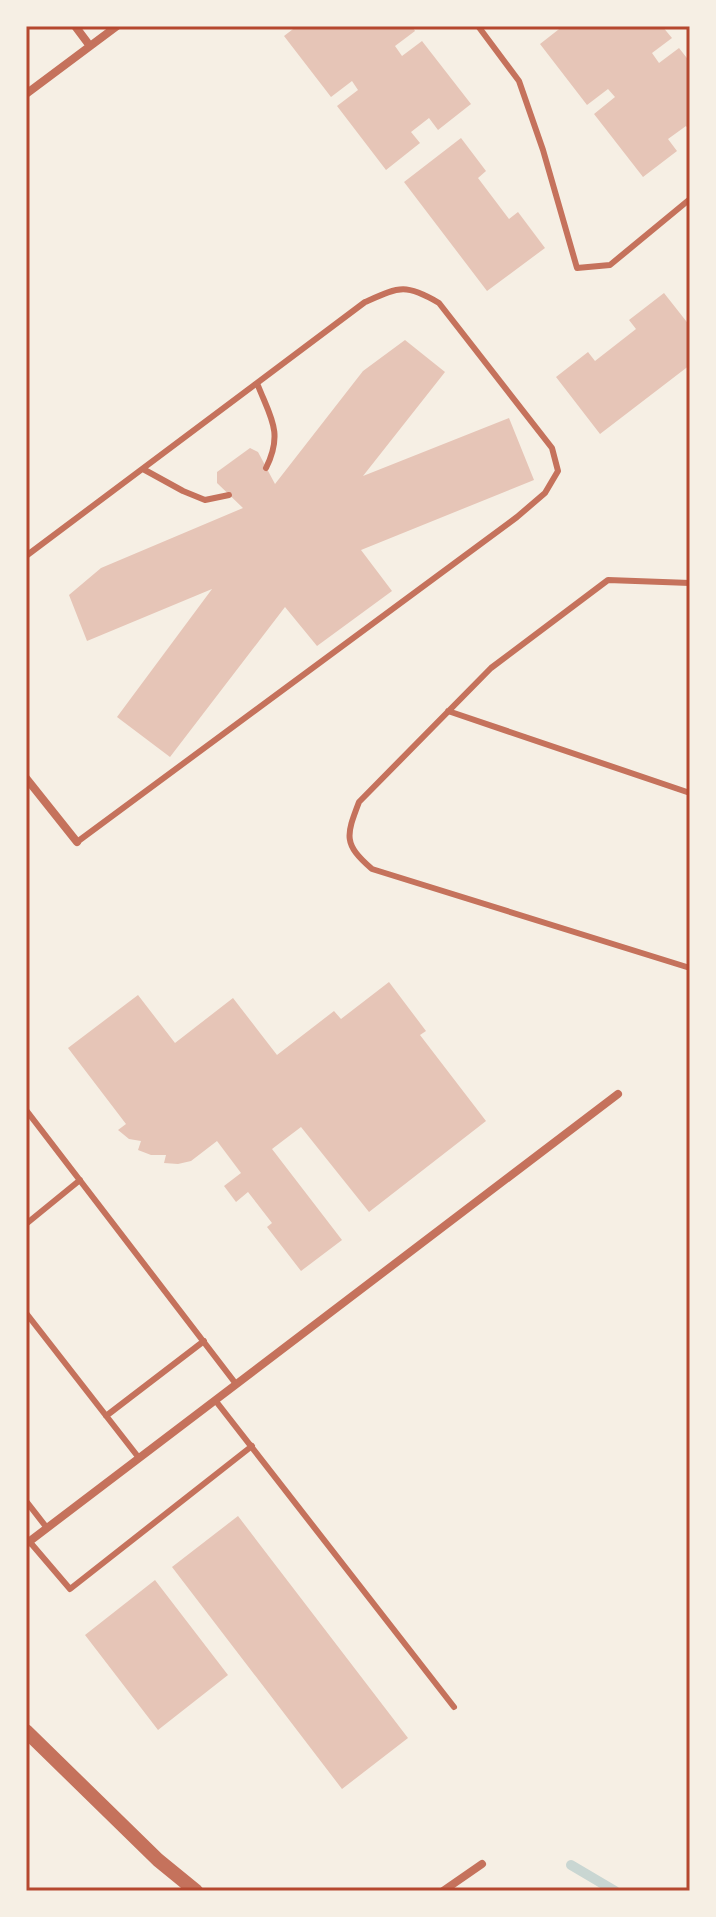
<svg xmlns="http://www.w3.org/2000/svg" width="716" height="1917" viewBox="0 0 716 1917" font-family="'Work Sans',sans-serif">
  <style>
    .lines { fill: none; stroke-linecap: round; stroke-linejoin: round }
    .stream { stroke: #c9d6d2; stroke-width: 10 }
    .building { fill: #e6c5b7 }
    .service { stroke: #c5725c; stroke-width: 6 }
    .minor { stroke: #c5725c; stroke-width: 8 }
    .tertiary { stroke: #c5725c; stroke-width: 14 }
    .neatline { fill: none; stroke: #b5482f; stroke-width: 3 }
  </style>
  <rect width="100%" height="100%" fill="#f6efe4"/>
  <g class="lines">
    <path class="stream" d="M 571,1865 L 615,1891"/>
  </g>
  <path class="building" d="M 297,26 L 412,26 L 415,31 L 395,46 L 402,56 L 422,41 L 471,104 L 438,130 L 429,118 L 411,132 L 420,143 L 386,170 L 337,106 L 358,90 L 352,81 L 331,97 L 284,36 Z
    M 563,26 L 582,26 L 583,28 L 586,26 L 662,26 L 672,38 L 652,53 L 659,63 L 679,48 L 690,62 L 690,131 L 686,126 L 668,139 L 677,151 L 643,177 L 594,114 L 615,97 L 608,89 L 587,105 L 540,44 Z
    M 461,138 L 486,171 L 478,178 L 509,219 L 518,212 L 545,248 L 487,291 L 404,182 Z
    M 664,293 L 690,326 L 690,365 L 600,434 L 556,377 L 588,352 L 595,361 L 636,329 L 629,320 Z
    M 405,340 L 445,372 L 363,476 L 509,418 L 534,480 L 361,550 L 392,591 L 317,646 L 285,607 L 170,757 L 117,717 L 212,589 L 87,641 L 69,595 L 101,568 L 243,508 L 217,483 L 217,472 L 250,448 L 258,452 L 275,484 L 363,371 Z
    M 389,982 L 426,1031 L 420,1035 L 486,1121 L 369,1212 L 301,1127 L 272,1149 L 342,1240 L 301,1271 L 267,1227 L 272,1223 L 248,1192 L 236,1202 L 224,1186 L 241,1173 L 217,1141 L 191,1161 L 178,1164 L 164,1163 L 166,1155 L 151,1155 L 138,1150 L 141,1141 L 129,1139 L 118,1130 L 126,1124 L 68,1048 L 138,995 L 175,1043 L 233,998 L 277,1055 L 334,1011 L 341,1019 Z
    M 238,1516 L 408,1738 L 342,1789 L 172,1567 Z
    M 155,1580 L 228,1675 L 158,1730 L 85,1635 Z"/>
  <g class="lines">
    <path class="service" d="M 478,26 L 519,81 L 543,150 L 577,268 L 610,265 L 690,199
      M 257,383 C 270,417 284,432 266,468
      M 143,469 L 183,491 L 205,500 L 229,495
      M 26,556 L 365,302 C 399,287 405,283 439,303 L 552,448 L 558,471 L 545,493 L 517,517 L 77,842
      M 690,583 L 608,580 L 491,668 L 359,802 C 346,836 343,844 372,869 L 690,968
      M 448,711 L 690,793
      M 26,1110 L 236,1384
      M 26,1224 L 80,1180
      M 26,1313 L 139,1458
      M 215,1400 L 454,1707
      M 106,1416 L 204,1341
      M 26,1501 L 47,1528
      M 29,1541 L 70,1589 L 252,1446"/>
    <path class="minor" d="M 75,26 L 90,46
      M 26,94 L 117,26
      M 26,778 L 77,842
      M 26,1544 L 618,1094
      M 443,1891 L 482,1864"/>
    <path class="tertiary" d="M 26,1731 L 158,1860 L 196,1891"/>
  </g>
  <rect width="716" height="1917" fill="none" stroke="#f6efe4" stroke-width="56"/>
  <rect x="28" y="28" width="660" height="1861" class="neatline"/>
</svg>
